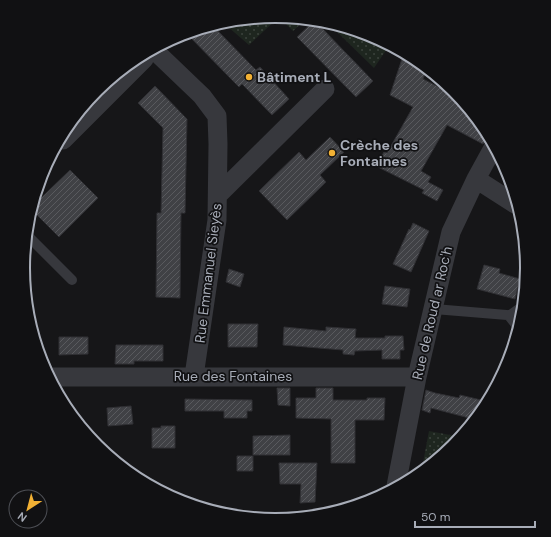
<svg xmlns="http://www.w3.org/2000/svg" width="551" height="537" viewBox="0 0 551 537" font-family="'DM Sans',sans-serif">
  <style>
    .grass { fill: url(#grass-dots) }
    .building { fill: url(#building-hatch); stroke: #303034 }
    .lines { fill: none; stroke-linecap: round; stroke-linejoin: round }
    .lane { stroke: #37383d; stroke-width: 10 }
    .street { stroke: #37383d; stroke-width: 19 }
    .poi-dot { fill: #f2b134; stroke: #111113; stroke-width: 1.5 }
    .labels { text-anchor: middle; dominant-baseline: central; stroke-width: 3.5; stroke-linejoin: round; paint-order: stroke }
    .poi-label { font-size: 14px; font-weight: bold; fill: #a8adb8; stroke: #111113; text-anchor: start }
    .street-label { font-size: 14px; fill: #a8adb8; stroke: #111113 }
    .rim { fill: none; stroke: #a8adb8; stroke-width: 2 }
  </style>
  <defs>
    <pattern id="grass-dots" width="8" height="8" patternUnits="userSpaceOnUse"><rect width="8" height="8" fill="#1e261f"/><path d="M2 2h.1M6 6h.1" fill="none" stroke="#3c433d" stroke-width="1.8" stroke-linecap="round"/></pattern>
    <pattern id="building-hatch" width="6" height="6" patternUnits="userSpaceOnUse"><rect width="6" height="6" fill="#404145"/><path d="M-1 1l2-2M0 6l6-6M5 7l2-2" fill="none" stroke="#595a5e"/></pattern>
  </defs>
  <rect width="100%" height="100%" fill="#161618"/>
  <path class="grass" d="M 276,16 L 279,17 L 249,45 L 227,26 Z
    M 279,17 L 303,22 L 293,31 Z
    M 332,27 L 372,35 L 389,46 L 374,68 Z
    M 429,431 L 461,437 L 454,447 L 422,468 Z"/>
  <path class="building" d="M 312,23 L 318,24 L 373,81 L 356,97 L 297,37 Z
    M 215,28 L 256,70 L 260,67 L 289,99 L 272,115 L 242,84 L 239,87 L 187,34 Z
    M 403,56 L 426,71 L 423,79 L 460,98 L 487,139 L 483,144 L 447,125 L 421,171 L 431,177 L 428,182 L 443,190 L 437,201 L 422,193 L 424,190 L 376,166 L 384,152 L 387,153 L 413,107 L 390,95 Z
    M 155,86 L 187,119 L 185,213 L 181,213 L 180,298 L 156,297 L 157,213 L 161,213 L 163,128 L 138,103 Z
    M 330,137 L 344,152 L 320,175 L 326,182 L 287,220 L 259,191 L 299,152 L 306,160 Z
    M 70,170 L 98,198 L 59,237 L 34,212 L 36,203 Z
    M 413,223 L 429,231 L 411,272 L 393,264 L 409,229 L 410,230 Z
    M 484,265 L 500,269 L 499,273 L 520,279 L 515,299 L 477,289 Z
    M 229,269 L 244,274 L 240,287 L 226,282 Z
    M 385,286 L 410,289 L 407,307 L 382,304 Z
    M 228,324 L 258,324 L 257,347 L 228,347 Z
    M 284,327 L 326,331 L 326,327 L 356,329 L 355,338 L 385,338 L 385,336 L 403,336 L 404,350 L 400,350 L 400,359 L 382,359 L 382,350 L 355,351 L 354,355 L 343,354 L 343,350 L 283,345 Z
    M 59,337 L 88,337 L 88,354 L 59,355 Z
    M 116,345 L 163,345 L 163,361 L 134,361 L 134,364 L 115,364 Z
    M 277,388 L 290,388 L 290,406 L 278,405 Z
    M 316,388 L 333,388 L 333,400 L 367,400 L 367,398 L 385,398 L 384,420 L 355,420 L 355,463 L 331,463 L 331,419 L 296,418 L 296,398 L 316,398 Z
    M 426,390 L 435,393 L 459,398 L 460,395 L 485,401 L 473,419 L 431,408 L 430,413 L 422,410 Z
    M 185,399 L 252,400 L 252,411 L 247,411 L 247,418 L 224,418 L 224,411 L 185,411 Z
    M 131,406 L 133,424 L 108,426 L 107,408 Z
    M 161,426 L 175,426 L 175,448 L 152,448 L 152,428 L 161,428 Z
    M 290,435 L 290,455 L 253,455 L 253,436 Z
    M 237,456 L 253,456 L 253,471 L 237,471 Z
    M 279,463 L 317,463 L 315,502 L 300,503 L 301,484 L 280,484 Z"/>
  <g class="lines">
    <path class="lane" d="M 29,237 L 72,280
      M 434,309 L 518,316
      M 517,326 L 509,316 L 520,308"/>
    <path class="street" d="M 155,51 L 202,96 L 217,116 L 218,144 L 217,220 L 194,376
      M 63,140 L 144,59
      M 476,179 L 515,204
      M 218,195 L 325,89
      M 50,377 L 417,377
      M 396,486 L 417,377 L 451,232 L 476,179 L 493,148"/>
  </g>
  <g class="poi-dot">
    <circle cx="249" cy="77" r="4"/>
    <circle cx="332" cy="153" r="4"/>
  </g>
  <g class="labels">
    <g class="poi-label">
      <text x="257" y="77">Bâtiment L</text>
      <text x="340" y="145">Crèche des<tspan x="340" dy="16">Fontaines</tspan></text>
    </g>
    <g class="street-label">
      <text transform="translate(208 273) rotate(-83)">Rue Emmanuel Sieyès</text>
      <text transform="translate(432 313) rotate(-77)">Rue de Roud ar Roc'h</text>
      <text x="233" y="376">Rue des Fontaines</text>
    </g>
  </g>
  <path d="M0 0H551V537H0ZM30 268a245 245 0 1 1 490 0a245 245 0 1 1-490 0Z" fill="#111113" fill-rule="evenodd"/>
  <path class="rim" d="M30 268a245 245 0 1 1 490 0a245 245 0 1 1-490 0Z"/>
  <g transform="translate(28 509) rotate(216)"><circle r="19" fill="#111113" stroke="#4d4f55"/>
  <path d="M0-3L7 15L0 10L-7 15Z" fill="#f2b134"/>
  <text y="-6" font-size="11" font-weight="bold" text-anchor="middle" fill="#a8adb8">N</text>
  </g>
  <path d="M415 521v6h120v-6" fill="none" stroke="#a8adb8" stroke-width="2"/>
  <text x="421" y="521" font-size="12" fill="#a8adb8" stroke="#111113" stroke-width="3" paint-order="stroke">50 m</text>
</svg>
